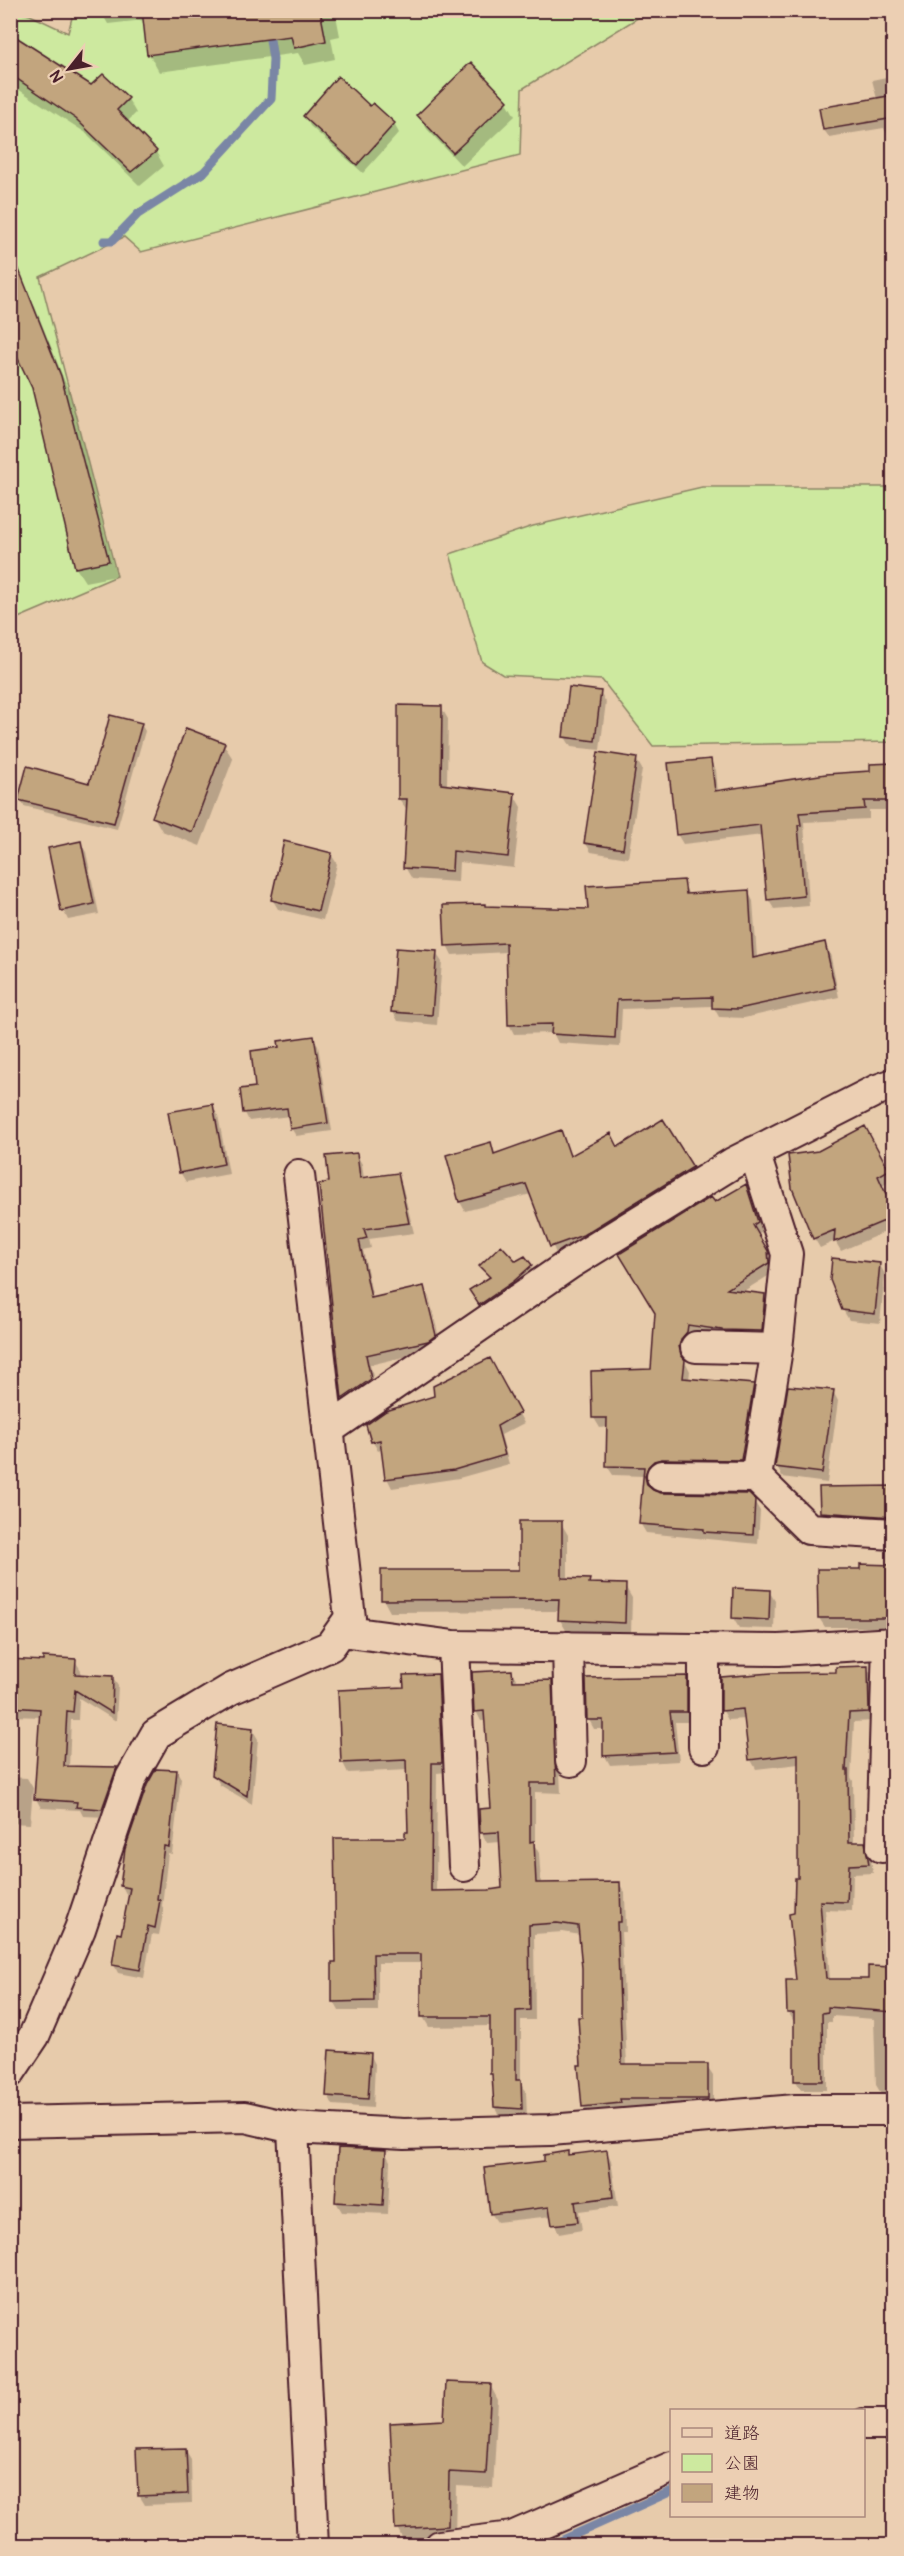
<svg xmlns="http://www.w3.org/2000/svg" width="904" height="2556" viewBox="0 0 904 2556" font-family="Pangolin,'Klee One',sans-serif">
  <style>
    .green { fill: #cde99f; stroke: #8c8465; stroke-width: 1.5 }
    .shadow { fill: #0003; fill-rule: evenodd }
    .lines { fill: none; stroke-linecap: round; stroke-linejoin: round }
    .stream { stroke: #7a86a5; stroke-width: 9 }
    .building { fill: #c2a57e; stroke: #4a1f2b; stroke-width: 1.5 }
    .street-casing { stroke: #4a1f2b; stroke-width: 34 }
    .street { stroke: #eccfb3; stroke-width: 30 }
  </style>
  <rect width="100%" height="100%" fill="#e7cbab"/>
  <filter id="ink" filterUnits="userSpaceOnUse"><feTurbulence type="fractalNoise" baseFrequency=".0167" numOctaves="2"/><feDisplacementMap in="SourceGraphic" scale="12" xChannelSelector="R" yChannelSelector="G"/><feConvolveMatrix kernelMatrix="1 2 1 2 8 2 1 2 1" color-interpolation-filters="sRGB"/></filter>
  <g filter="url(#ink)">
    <path class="green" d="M 74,10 L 649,11 L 522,89 L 520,155 L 141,252 L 124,237 L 40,277 L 117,576 L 11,621 L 11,11 L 30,15 L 68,33 Z
      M 702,487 L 893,487 L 893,742 L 653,746 L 602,680 L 503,675 L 482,662 L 450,554 L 533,526 Z"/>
    <path class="shadow" d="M 100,10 L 335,10 L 340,36 L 331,38 L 335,59 L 305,65 L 298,53 L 159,72 L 149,54 L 144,20 L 108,24 Z
      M 10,35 L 91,87 L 128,99 L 136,113 L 127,122 L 156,152 L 164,166 L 140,186 L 86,133 L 10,84 Z
      M 891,76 L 894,80 L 894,139 L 890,140 L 884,128 L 829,137 L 824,130 L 821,109 L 877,99 L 872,80 Z
      M 507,102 L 515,116 L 462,166 L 427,129 L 419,115 Z
      M 370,108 L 394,124 L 399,133 L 363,173 L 310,126 L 305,116 Z
      M 26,293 L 35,307 L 69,392 L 116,576 L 85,582 L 76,568 L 33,388 L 10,339 L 10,301 Z
      M 600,693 L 606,702 L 600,750 L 571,747 L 565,737 Z
      M 441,707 L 448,719 L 447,786 L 514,795 L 521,807 L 514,868 L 459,862 L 458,882 L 412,879 L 405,867 L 408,811 L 399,799 Z
      M 141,724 L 145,731 L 117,829 L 24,806 L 20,800 L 90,785 Z
      M 224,745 L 233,759 L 200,846 L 162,831 L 154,817 Z
      M 636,759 L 642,769 L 628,858 L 591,852 L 585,842 Z
      M 710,760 L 716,770 L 718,792 L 872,773 L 894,765 L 894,810 L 869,810 L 869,819 L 804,822 L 809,906 L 774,909 L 768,899 L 763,835 L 683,844 L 677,834 Z
      M 80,843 L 86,852 L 99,914 L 68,920 L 63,910 Z
      M 331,854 L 337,864 L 323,920 L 278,909 L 272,899 Z
      M 683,881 L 689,896 L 748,892 L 753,901 L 757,958 L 824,943 L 830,953 L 839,997 L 744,1018 L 719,1017 L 713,1006 L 622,1009 L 620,1047 L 558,1043 L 553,1033 L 514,1034 L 509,1024 L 507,952 L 452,955 L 447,945 L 486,908 L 589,910 Z
      M 436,953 L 442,962 L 437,1025 L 398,1021 L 393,1012 Z
      M 313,1038 L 318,1046 L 332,1131 L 296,1136 L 291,1128 L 290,1116 L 249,1121 L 245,1113 L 280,1049 Z
      M 212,1106 L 218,1115 L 229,1174 L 186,1182 L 180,1172 Z
      M 663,1121 L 697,1177 L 557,1256 L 531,1194 L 465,1211 L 460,1202 L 491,1144 L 496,1155 L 561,1132 L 571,1157 L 618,1148 Z
      M 864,1128 L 893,1180 L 882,1186 L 894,1212 L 894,1228 L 841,1251 L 835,1241 L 820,1248 L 814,1238 L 818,1152 Z
      M 356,1154 L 362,1164 L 364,1179 L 397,1175 L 402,1185 L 414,1233 L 369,1239 L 371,1248 L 363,1250 L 373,1299 L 424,1287 L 429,1297 L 441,1345 L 433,1350 L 370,1365 L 373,1376 L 345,1395 L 345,1399 L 374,1380 L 376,1389 L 349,1408 L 344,1399 L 320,1185 L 331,1183 ZM 425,1296 L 428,1296 L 439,1342 L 436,1342 Z
      M 746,1186 L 763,1232 L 757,1235 L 772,1262 L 773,1273 L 742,1292 L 764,1296 L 770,1305 L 766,1341 L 687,1347 L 683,1357 L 690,1371 L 689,1380 L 753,1385 L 758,1395 L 746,1469 L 652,1477 L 649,1487 L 650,1490 L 661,1495 L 754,1501 L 760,1511 L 758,1544 L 646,1533 L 640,1523 L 644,1476 L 613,1475 L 607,1466 L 608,1427 L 600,1428 L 594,1418 L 652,1370 L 714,1204 Z
      M 516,1263 L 530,1266 L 535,1274 L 485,1312 L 471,1291 L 490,1279 L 481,1266 Z
      M 879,1264 L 885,1274 L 880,1323 L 849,1320 L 843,1310 Z
      M 489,1360 L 524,1423 L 501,1435 L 509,1464 L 459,1478 L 392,1488 L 387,1478 L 383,1449 L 378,1451 L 373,1442 Z
      M 833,1391 L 838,1401 L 827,1483 L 782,1477 L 777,1467 Z
      M 894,1487 L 894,1526 L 827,1522 L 821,1512 Z
      M 561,1523 L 568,1535 L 568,1580 L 589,1581 L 591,1585 L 625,1586 L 632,1598 L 631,1634 L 567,1632 L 560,1620 L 560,1611 L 390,1612 L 383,1599 L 520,1571 Z
      M 861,1566 L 894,1568 L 894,1627 L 825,1627 L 819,1618 L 861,1570 Z
      M 769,1591 L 775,1601 L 774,1629 L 739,1628 L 733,1618 Z
      M 10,1661 L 75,1661 L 81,1670 L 80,1676 L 112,1677 L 118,1686 L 116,1721 L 79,1698 L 78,1720 L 71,1720 L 69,1767 L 116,1769 L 121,1778 L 107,1817 L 83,1816 L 80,1810 L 41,1808 L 36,1799 L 41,1717 L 10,1716 Z
      M 867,1667 L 872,1677 L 873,1721 L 854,1722 L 851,1777 L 853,1781 L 854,1843 L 864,1843 L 870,1853 L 873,1873 L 853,1874 L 852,1911 L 825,1910 L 830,1981 L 869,1980 L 894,1969 L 894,2094 L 882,2095 L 876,2085 L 874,2019 L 832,2016 L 832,2022 L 827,2022 L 827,2090 L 801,2090 L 796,2081 L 794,2022 L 789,2013 L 797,1981 L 795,1915 L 799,1879 L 799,1764 L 756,1769 L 751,1760 L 746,1719 L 728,1720 L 723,1711 L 837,1674 Z
      M 512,1672 L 518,1682 L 551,1681 L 556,1691 L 561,1793 L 535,1792 L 535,1846 L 539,1853 L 541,1884 L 619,1883 L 625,1893 L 626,1932 L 621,1932 L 627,2066 L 707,2066 L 713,2075 L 713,2109 L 625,2108 L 625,2113 L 589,2116 L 584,2107 L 583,1968 L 580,1935 L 563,1932 L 534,1934 L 535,2020 L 521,2020 L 521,2083 L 526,2091 L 527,2118 L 501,2117 L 495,2107 L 494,2078 L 491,2074 L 492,2026 L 429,2027 L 423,2017 L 422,1963 L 378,1963 L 378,2011 L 339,2011 L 334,2002 L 338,1963 L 409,1833 L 408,1770 L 348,1773 L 343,1763 L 406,1688 L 437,1675 L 443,1685 L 447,1772 L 437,1773 L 436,1892 L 504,1889 L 501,1842 L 487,1843 L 482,1833 L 493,1809 L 486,1721 L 481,1721 L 476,1711 Z
      M 686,1677 L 691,1687 L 691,1722 L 675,1722 L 679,1761 L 610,1765 L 605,1756 L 604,1729 L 594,1729 L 589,1720 Z
      M 252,1729 L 258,1739 L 252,1804 L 220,1785 L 214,1775 Z
      M 176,1771 L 181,1779 L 172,1854 L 168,1853 L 162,1906 L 164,1909 L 159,1935 L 152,1934 L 144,1978 L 118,1973 L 114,1965 L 122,1935 L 130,1894 L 126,1894 L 122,1886 Z
      M 10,1777 L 27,1778 L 33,1788 L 30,1824 L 10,1823 Z
      M 370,2054 L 375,2064 L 373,2108 L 333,2105 L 328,2095 Z
      M 606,2151 L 611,2160 L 618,2206 L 579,2211 L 582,2230 L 559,2234 L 552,2216 L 497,2222 L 491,2213 L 546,2162 L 567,2153 L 569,2156 Z
      M 385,2152 L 390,2161 L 388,2214 L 342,2212 L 336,2202 Z
      M 490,2385 L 498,2400 L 493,2488 L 456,2486 L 455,2540 L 405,2543 L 397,2528 L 445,2422 Z
      M 185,2449 L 191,2459 L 192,2503 L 145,2505 L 139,2495 Z"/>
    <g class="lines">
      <path class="stream" d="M 104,241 L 112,241 L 138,214 L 204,172 L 271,99 L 273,59 L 268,27
        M 549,2546 L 672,2491"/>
    </g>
    <path class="building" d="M 142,10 L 320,10 L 326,41 L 294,48 L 291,36 L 147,55 Z
      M 10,33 L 91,85 L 103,74 L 129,98 L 117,110 L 157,151 L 131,172 L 76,119 L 10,74 Z
      M 471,62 L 508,101 L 453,153 L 417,115 Z
      M 338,76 L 370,106 L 373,103 L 395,123 L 357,165 L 303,116 Z
      M 894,95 L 894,118 L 823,130 L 819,108 Z
      M 12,252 L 61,376 L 109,561 L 75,568 L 32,388 L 10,342 Z
      M 569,687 L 601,691 L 595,741 L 563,737 Z
      M 398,705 L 442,706 L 441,784 L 515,793 L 508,857 L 453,851 L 452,871 L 403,868 L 407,799 L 398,799 Z
      M 110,715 L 142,723 L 114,823 L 18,800 L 27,766 L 89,783 L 100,749 L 101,749 Z
      M 186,728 L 225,743 L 192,832 L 152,817 Z
      M 598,752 L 637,758 L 623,849 L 584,843 Z
      M 711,759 L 715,791 L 826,774 L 870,771 L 870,764 L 894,763 L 894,801 L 864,801 L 865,809 L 799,813 L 801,825 L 798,825 L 804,896 L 767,900 L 760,825 L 676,835 L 668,763 Z
      M 81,841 L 94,904 L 61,911 L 48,848 Z
      M 284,841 L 332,853 L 318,911 L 271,900 Z
      M 684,880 L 686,894 L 749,890 L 753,958 L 825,942 L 835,988 L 738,1009 L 712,1008 L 712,997 L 617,1000 L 615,1038 L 551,1034 L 552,1024 L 508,1025 L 506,943 L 445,946 L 443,905 L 485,904 L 485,906 L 588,909 L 586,886 Z
      M 396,948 L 437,951 L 432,1015 L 391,1012 Z
      M 314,1036 L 328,1123 L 290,1129 L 287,1108 L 243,1113 L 240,1089 L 255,1087 L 251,1051 L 279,1047 L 278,1041 Z
      M 213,1104 L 224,1164 L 179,1173 L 168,1112 Z
      M 663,1119 L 693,1167 L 583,1235 L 550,1247 L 526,1184 L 459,1202 L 446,1155 L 491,1142 L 494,1154 L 561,1130 L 570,1156 L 611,1133 L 618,1147 Z
      M 865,1126 L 889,1170 L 878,1176 L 894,1212 L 894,1217 L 834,1242 L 835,1230 L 813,1239 L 792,1188 L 788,1155 L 818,1151 Z
      M 357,1153 L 360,1178 L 398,1173 L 409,1223 L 364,1229 L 367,1238 L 359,1240 L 371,1298 L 424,1286 L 436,1335 L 428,1341 L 366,1355 L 371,1379 L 342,1399 L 319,1184 L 329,1182 L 326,1156 Z
      M 746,1184 L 758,1222 L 753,1225 L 768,1251 L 769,1263 L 727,1289 L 765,1294 L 762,1331 L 722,1330 L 688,1325 L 687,1332 L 682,1338 L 679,1346 L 681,1355 L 685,1360 L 683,1378 L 754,1384 L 741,1460 L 662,1459 L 654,1461 L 648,1467 L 645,1476 L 647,1485 L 653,1490 L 661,1493 L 749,1494 L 755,1500 L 753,1535 L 704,1532 L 704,1529 L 639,1524 L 644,1467 L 606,1466 L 607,1418 L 592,1418 L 591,1371 L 651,1369 L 655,1313 L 619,1254 L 711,1197 L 715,1202 Z
      M 501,1245 L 516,1261 L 525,1256 L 532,1265 L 514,1281 L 479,1305 L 469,1290 L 490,1277 L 479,1266 Z
      M 832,1258 L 880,1263 L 875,1314 L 842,1310 L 830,1280 Z
      M 490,1358 L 520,1413 L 497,1426 L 505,1455 L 454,1470 L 385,1479 L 380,1440 L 371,1442 L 366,1425 L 386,1411 L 434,1396 L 433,1386 Z
      M 788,1386 L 834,1390 L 822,1473 L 775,1467 Z
      M 894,1486 L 894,1517 L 820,1512 L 819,1487 Z
      M 519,1521 L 562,1521 L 562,1578 L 590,1579 L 589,1583 L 626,1584 L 625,1623 L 558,1620 L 559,1599 L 381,1600 L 381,1570 L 519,1570 Z
      M 860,1564 L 893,1565 L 892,1618 L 818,1618 L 817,1569 L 860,1569 Z
      M 733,1588 L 770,1590 L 769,1620 L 732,1618 Z
      M 43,1657 L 76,1659 L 75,1674 L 113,1676 L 112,1713 L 75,1690 L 73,1712 L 67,1711 L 64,1766 L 117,1767 L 102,1809 L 76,1807 L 77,1802 L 34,1799 L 40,1709 L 10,1707 L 10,1659 L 43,1661 Z
      M 868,1666 L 869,1712 L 849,1713 L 846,1770 L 848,1770 L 849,1842 L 865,1842 L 869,1864 L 849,1865 L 847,1902 L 820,1901 L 826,1979 L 868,1979 L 868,1966 L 894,1967 L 894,2012 L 828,2007 L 828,2012 L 822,2013 L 823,2081 L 794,2081 L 794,2013 L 787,2013 L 786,1980 L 796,1980 L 789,1914 L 794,1913 L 795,1878 L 798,1878 L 798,1754 L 749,1760 L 743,1709 L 721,1711 L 721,1677 L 772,1673 L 836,1672 L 836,1667 Z
      M 512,1670 L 513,1681 L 552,1680 L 556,1783 L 530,1783 L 530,1842 L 534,1841 L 536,1883 L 620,1882 L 621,1922 L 617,1922 L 622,2064 L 708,2064 L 708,2099 L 620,2099 L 621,2103 L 582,2107 L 578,2065 L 581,2065 L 578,2017 L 582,2017 L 582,1968 L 578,1926 L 557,1923 L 529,1925 L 530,2010 L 516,2011 L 516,2080 L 521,2080 L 522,2109 L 494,2107 L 492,2074 L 490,2074 L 490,2017 L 421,2017 L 421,1954 L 373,1954 L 374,2001 L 332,2002 L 332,1962 L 336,1962 L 334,1838 L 405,1838 L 405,1832 L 408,1832 L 406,1760 L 341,1763 L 338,1690 L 404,1687 L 403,1675 L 438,1674 L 442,1763 L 432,1763 L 431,1891 L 489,1890 L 502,1888 L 499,1832 L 480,1833 L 479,1809 L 491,1808 L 484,1711 L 474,1712 L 472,1672 Z
      M 687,1676 L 687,1712 L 670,1712 L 675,1752 L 603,1756 L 603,1720 L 587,1720 L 586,1678 Z
      M 217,1724 L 253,1728 L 247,1796 L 212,1775 Z
      M 156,1769 L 177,1770 L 169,1847 L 164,1846 L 157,1899 L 160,1900 L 155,1928 L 148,1926 L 140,1970 L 112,1965 L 117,1933 L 121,1934 L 130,1888 L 120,1886 L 125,1849 L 147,1785 Z
      M 329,2050 L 371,2053 L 368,2099 L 326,2096 Z
      M 338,2148 L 386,2150 L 383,2205 L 335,2202 Z
      M 607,2150 L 613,2197 L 575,2202 L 578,2222 L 552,2225 L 549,2207 L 490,2214 L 484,2168 L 544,2161 L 544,2155 L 568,2151 L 568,2155 Z
      M 446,2382 L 491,2384 L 486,2474 L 449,2472 L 448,2526 L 395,2529 L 390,2423 L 444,2420 Z
      M 186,2448 L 188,2494 L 138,2496 L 136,2449 Z"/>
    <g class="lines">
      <g class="street-casing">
        <path id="street" d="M 754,1152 L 787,1254 L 777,1349 L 756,1477
          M 696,1347 L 777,1349
          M 328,1430 L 571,1263 L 733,1163 L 877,1090 L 894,1084
          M 662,1476 L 756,1477 L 809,1529 L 894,1534
          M 341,1631 L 454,1646 L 779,1650 L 894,1643
          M 454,1646 L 464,1866
          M 568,1647 L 571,1761
          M 704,1747 L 704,1649
          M 882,1847 L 888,1643
          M 10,2072 L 34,2036 L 80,1929 L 131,1778 L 156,1734 L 231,1689 L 330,1646 L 350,1618 L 299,1175
          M 10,2122 L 245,2117 L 293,2128 L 404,2134 L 550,2130 L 796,2110 L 894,2110
          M 293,2128 L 313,2546
          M 864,2424 L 894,2424
          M 440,2546 L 512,2537 L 672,2467"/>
      </g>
      <use href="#street" class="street"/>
    </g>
  </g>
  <rect width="904" height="2556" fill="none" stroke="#eccfb3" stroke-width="36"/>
  <rect x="18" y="18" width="868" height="2520" fill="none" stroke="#4a1f2b" stroke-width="2" filter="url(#ink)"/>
  <rect x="670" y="2409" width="195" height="108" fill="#eccfb3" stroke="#ab897d" stroke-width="1.5"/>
  <rect x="682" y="2428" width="30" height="9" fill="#eccfb3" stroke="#ab897d" stroke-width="1.5"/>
  <text x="724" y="2439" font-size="18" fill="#4a1f2b">道路</text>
  <rect x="682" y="2454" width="30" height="18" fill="#cde99f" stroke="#ab897d" stroke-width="1.5"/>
  <text x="724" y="2469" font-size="18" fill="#4a1f2b">公園</text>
  <rect x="682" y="2484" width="30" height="18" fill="#c2a57e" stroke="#ab897d" stroke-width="1.5"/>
  <text x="724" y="2499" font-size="18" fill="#4a1f2b">建物</text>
  <g transform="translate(69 69) rotate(239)" stroke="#eccfb3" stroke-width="4.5" paint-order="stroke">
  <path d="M0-4.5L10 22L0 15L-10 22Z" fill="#4a1f2b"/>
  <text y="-9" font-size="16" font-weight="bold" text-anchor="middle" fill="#4a1f2b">N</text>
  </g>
</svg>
